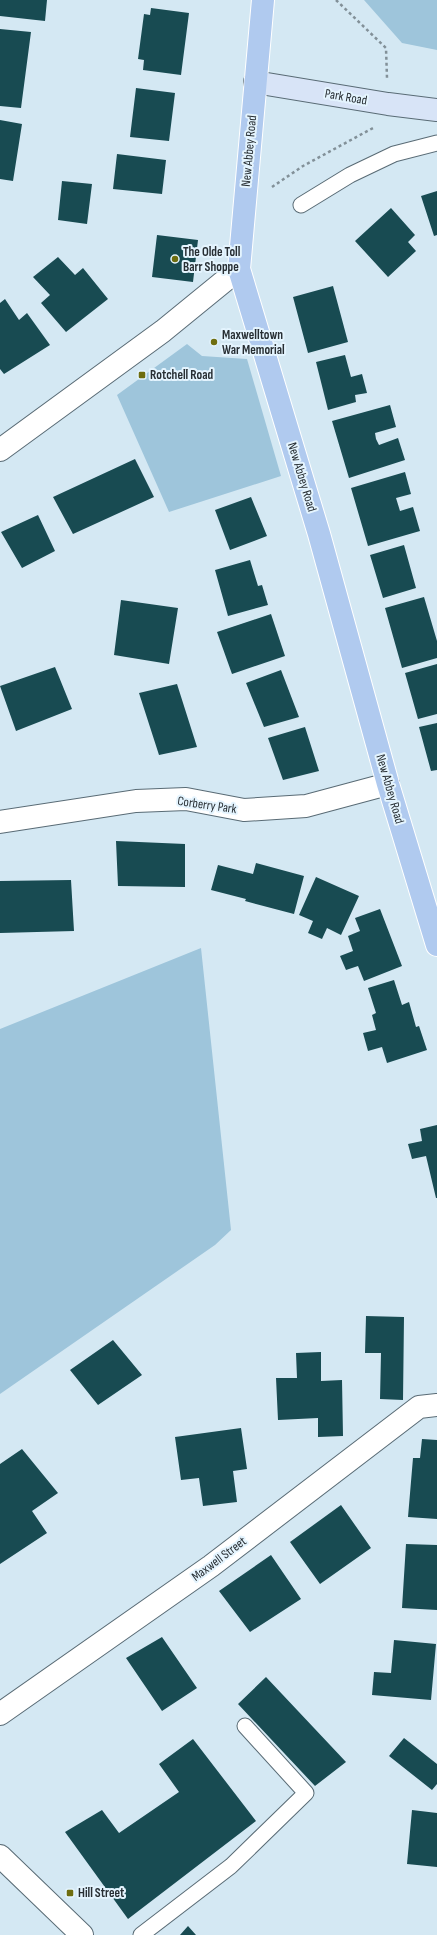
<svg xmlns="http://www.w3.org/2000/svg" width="437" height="1935" viewBox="0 0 437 1935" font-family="'Sofia Sans Condensed',sans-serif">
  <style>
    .green { fill: #9ec5db }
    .building { fill: #184b52 }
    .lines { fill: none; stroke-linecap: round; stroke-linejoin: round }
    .lane-casing { stroke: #596b75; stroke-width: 17 }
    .street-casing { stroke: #596b75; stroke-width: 24 }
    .secondary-casing { stroke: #596b75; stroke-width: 24 }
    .primary-casing { stroke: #fff; stroke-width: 24 }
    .path { stroke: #829098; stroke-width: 2.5; stroke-dasharray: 3 3; stroke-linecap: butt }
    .lane { stroke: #fff; stroke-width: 15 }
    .street { stroke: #fff; stroke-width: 22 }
    .secondary { stroke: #d8e4f7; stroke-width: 22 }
    .primary { stroke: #b0caef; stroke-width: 22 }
    .poi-dot { fill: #6e6d0f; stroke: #e4f4fe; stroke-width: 1.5 }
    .labels { text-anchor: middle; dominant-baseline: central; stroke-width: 4; stroke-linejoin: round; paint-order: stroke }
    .street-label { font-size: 13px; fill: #272e33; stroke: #e4f4fe }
    .poi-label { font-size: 13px; font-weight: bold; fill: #272e33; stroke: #e4f4fe; text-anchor: start }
  </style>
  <rect width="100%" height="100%" fill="#d4e8f3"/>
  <path class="green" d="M 364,0 L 437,0 L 437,50 L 402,43 Z
    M 187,344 L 202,356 L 247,359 L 281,476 L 169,512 L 117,395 Z
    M 201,948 L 231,1230 L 215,1245 L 0,1394 L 0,1029 Z"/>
  <path class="building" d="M 0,0 L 47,0 L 45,21 L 0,16 Z
    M 151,8 L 189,13 L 181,75 L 143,70 L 144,60 L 138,59 L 144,14 L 150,15 Z
    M 0,29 L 31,32 L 21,108 L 0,106 Z
    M 136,88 L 175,93 L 169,141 L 130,137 Z
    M 0,120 L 22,124 L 13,181 L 0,179 Z
    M 117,154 L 166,160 L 162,194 L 113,189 Z
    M 62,181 L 92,184 L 87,224 L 58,220 Z
    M 437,191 L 437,235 L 434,236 L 421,196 Z
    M 391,208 L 415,235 L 408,242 L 416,251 L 388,277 L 355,241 Z
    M 157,235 L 198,240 L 193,282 L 152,277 Z
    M 58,257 L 75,275 L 83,268 L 108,299 L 66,332 L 41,303 L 50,295 L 33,277 Z
    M 333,286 L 348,342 L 308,353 L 293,297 Z
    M 5,299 L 19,320 L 27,313 L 50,345 L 4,374 L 0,369 L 0,303 Z
    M 345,355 L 351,377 L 362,374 L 367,393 L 355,395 L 356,402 L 328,410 L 316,362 Z
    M 390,405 L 396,427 L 375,433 L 376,439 L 379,445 L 398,438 L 405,460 L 349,478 L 332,421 Z
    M 135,459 L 154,497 L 73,534 L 53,497 Z
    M 405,472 L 411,494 L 396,498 L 400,511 L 413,507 L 420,531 L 368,546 L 351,488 Z
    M 251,497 L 267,536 L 230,550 L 215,510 Z
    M 38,515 L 55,551 L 22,568 L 1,532 Z
    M 404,545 L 416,588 L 383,598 L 370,555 Z
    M 250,560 L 258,586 L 262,585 L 268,605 L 228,616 L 215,570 Z
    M 424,597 L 437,641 L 437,658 L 402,668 L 385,608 Z
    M 121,600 L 178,608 L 169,664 L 114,655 Z
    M 271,614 L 285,656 L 232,674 L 217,632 Z
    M 437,664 L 437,714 L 418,719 L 405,673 Z
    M 55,667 L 72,709 L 16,731 L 0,686 Z
    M 281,670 L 299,717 L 264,727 L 246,683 Z
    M 177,684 L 197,747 L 159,755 L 139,693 Z
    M 437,723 L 437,770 L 431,771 L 419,727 Z
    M 305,727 L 319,771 L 283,780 L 268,738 Z
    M 116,841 L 185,844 L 185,887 L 118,886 Z
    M 256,863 L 304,876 L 294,914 L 245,901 L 246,899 L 211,890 L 218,865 L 253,874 Z
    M 316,877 L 359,896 L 341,935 L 327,928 L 322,939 L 308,933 L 313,921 L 299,915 Z
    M 71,880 L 74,931 L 0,933 L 0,881 Z
    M 380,909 L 402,966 L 364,981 L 358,966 L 346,970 L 340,956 L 353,951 L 348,936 L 360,931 L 355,918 Z
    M 394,980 L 402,1005 L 409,1002 L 416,1027 L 419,1026 L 427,1050 L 387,1063 L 382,1047 L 368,1051 L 363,1033 L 376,1030 L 372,1015 L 376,1013 L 368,988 Z
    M 437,1125 L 437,1198 L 436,1198 L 426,1156 L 412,1159 L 408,1144 L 422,1141 L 420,1129 Z
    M 366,1316 L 404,1317 L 403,1400 L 380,1399 L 381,1353 L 365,1353 Z
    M 113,1340 L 142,1375 L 98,1405 L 70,1370 Z
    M 321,1352 L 321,1381 L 342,1380 L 343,1436 L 318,1437 L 318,1418 L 278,1420 L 276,1378 L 297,1378 L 296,1353 Z
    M 241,1428 L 247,1469 L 233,1471 L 237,1502 L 203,1506 L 199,1478 L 181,1480 L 175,1437 Z
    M 422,1439 L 437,1440 L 437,1519 L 408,1517 L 413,1458 L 420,1458 Z
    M 22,1449 L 58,1493 L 32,1511 L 47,1533 L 0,1564 L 0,1464 Z
    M 341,1505 L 371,1548 L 320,1584 L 290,1542 Z
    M 406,1544 L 437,1545 L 437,1610 L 402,1608 Z
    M 271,1555 L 301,1599 L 250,1632 L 219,1591 Z
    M 162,1637 L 197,1688 L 162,1711 L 126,1658 Z
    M 394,1640 L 436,1644 L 431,1700 L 372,1695 L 374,1672 L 391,1673 Z
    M 266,1677 L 346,1762 L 315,1786 L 238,1704 Z
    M 404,1738 L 437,1764 L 437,1784 L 432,1790 L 389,1756 Z
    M 193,1739 L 256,1821 L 128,1919 L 65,1832 L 102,1810 L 119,1833 L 179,1792 L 159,1764 Z
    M 412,1810 L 437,1813 L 437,1867 L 407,1864 Z
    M 188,1926 L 196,1935 L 180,1935 Z"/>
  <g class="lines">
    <g class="lane-casing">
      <path id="lane" d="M 301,205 L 350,175 L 394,154 L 437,143
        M 141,1935 L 231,1866 L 306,1793 L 245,1726"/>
    </g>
    <g class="street-casing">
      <path id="street" d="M 0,450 L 163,331 L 239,269
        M 0,822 L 136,801 L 186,799 L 244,810 L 306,806 L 388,784
        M 0,1714 L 211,1566 L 419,1407 L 437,1405
        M 0,1856 L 82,1935"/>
    </g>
    <g class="secondary-casing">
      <path id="secondary" d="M 255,82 L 388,104 L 437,110"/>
    </g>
    <g class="primary-casing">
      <path id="primary" d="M 263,0 L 239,269 L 319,534 L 388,784 L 437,945"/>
    </g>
    <path class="path" d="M 336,0 L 386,48 L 387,78
      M 272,187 L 303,166 L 373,128"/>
    <use href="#lane" class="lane"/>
    <use href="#street" class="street"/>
    <use href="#secondary" class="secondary"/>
    <use href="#primary" class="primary"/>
  </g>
  <g class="poi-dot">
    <circle cx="175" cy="259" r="4"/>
    <circle cx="214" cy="342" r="4"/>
    <rect x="138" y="371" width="8" height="8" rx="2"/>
    <rect x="66" y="1889" width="8" height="8" rx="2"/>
  </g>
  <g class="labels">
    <g class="street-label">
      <text transform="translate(346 97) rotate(10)">Park Road</text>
      <text transform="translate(249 151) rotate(-85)">New Abbey Road</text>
      <text transform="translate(302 477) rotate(73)">New Abbey Road</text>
      <text transform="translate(390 789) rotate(74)">New Abbey Road</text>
      <text transform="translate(207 805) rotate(8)">Corberry Park</text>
      <text transform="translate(219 1559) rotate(-37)">Maxwell Street</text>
    </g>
    <g class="poi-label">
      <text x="183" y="252">The Olde Toll<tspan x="183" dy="15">Barr Shoppe</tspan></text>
      <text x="222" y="335">Maxwelltown<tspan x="222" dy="15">War Memorial</tspan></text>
      <text x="150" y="375">Rotchell Road</text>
      <text x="78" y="1893">Hill Street</text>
    </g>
  </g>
</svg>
